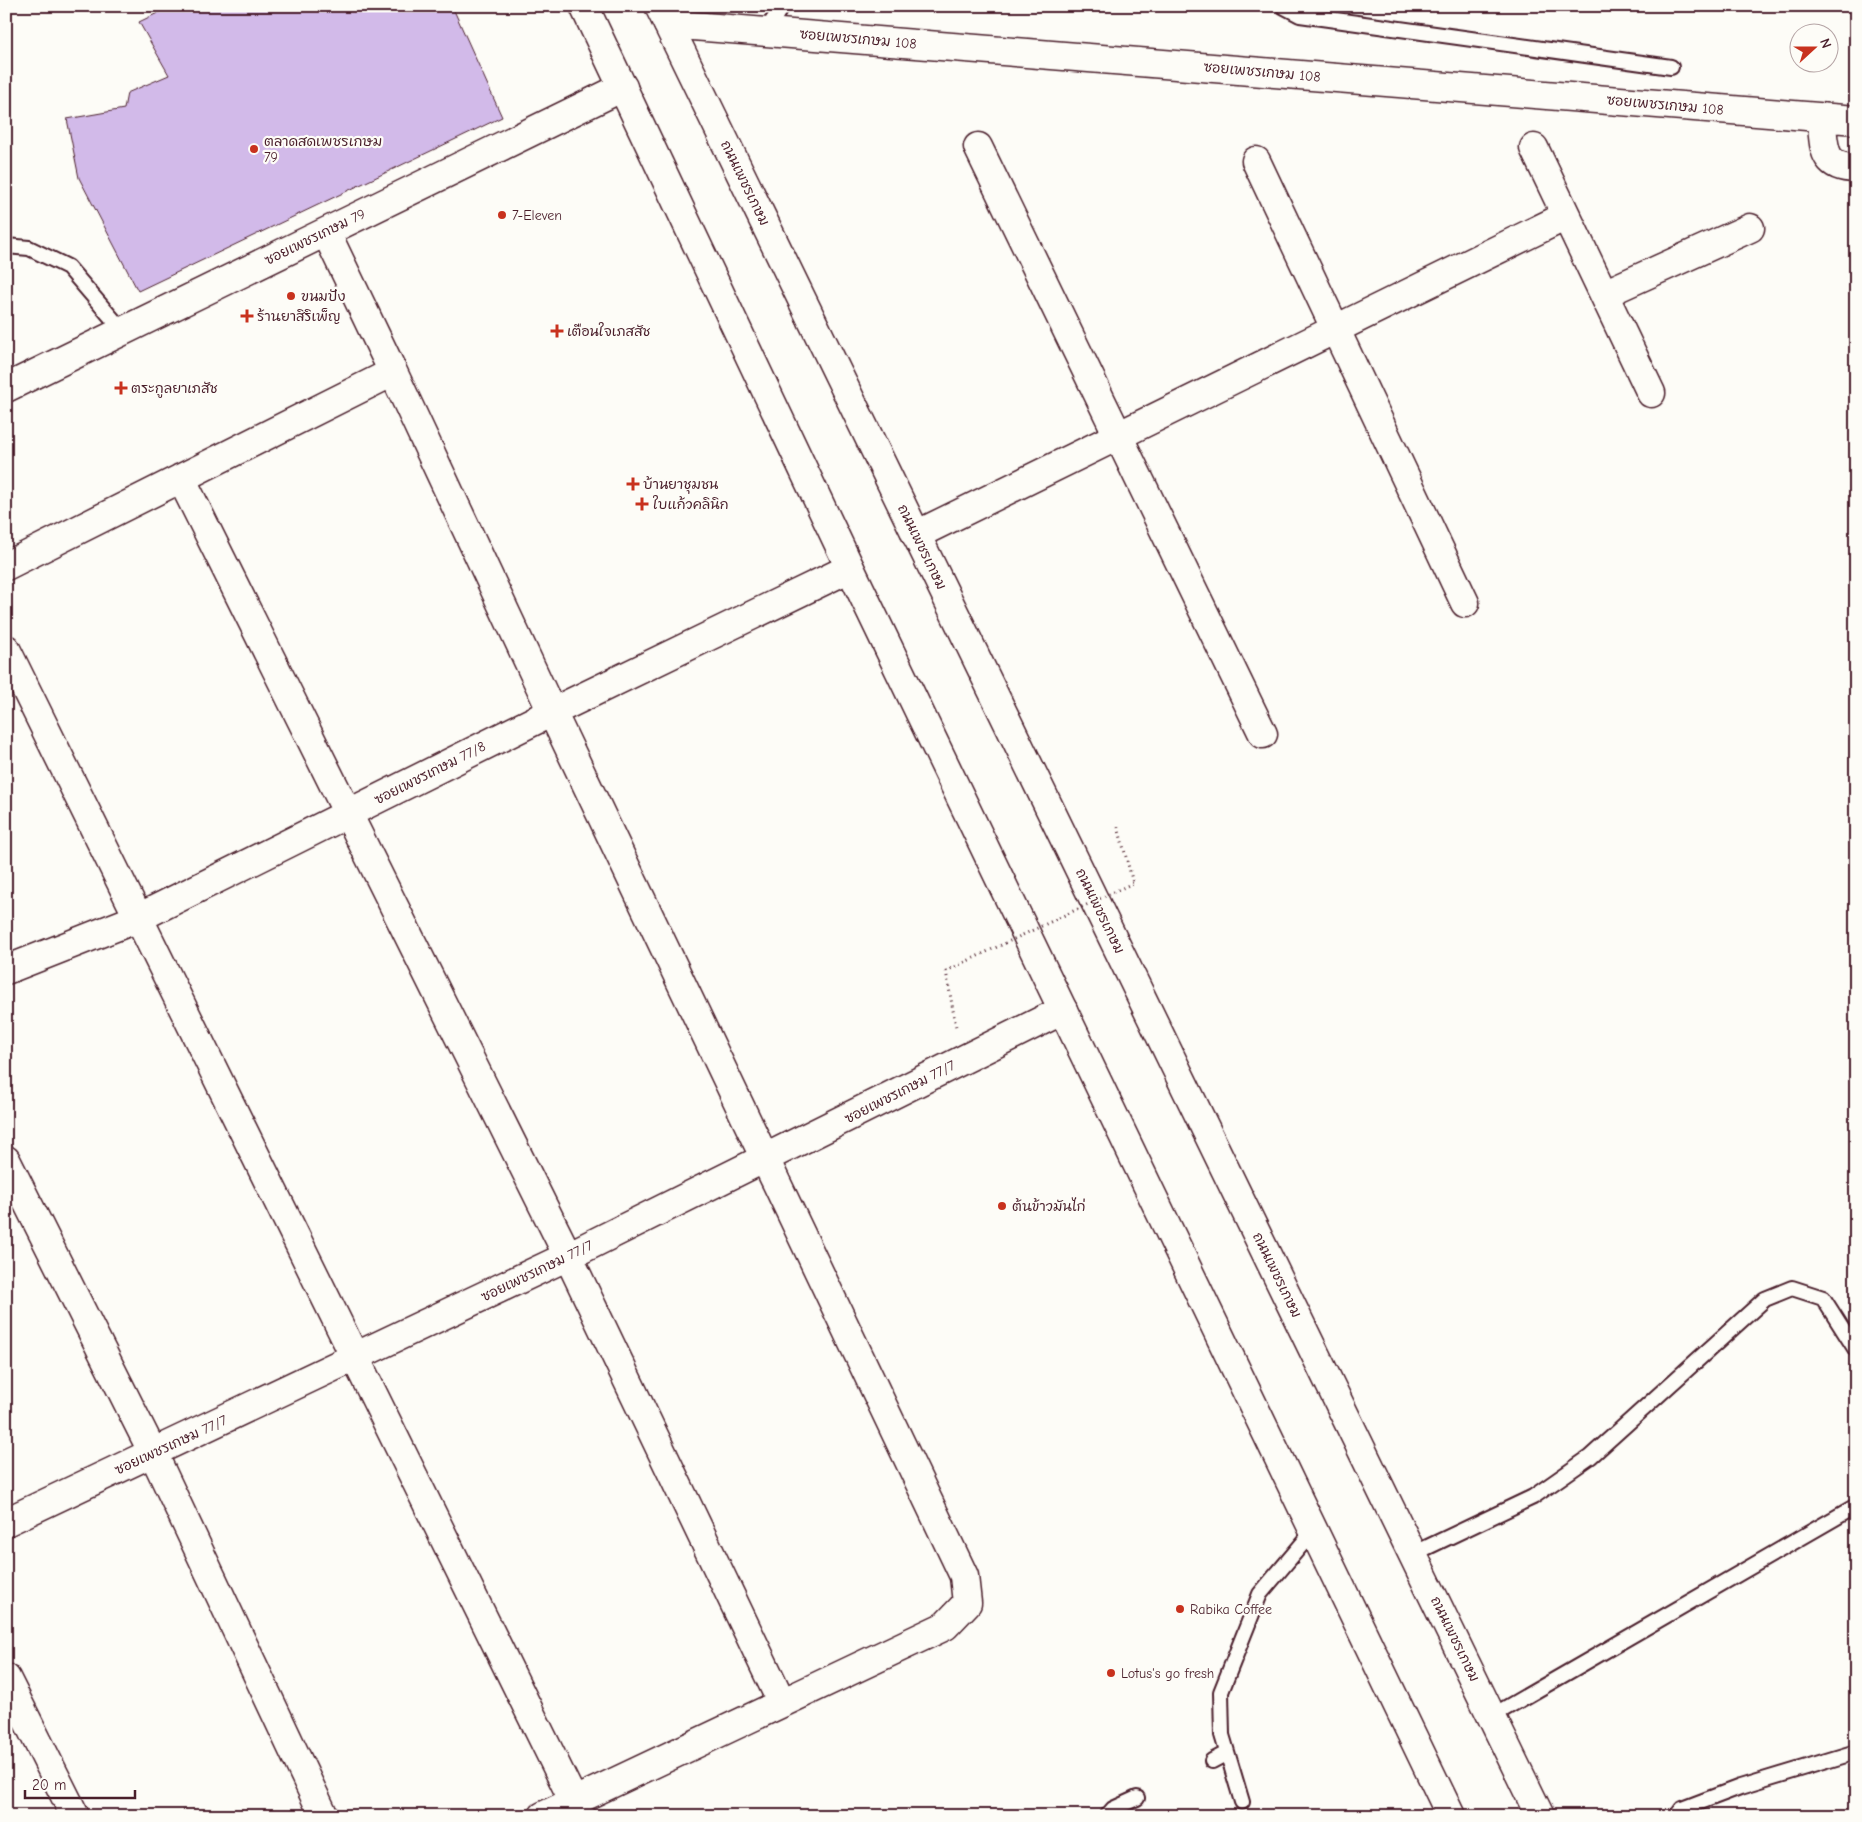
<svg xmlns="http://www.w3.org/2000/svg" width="1862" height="1822" viewBox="0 0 1862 1822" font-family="'Comic Neue','Playpen Sans Thai',sans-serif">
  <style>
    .building { fill: #d2bae9; stroke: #4a1f2b }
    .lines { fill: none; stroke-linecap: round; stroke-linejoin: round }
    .lane-casing { stroke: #4a1f2b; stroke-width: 18 }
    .street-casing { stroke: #4a1f2b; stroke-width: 31 }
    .primary-casing { stroke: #4a1f2b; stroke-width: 31 }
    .path { stroke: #4a1f2b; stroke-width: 3; stroke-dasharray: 1 4; stroke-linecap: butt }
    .lane { stroke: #fdfcf7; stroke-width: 14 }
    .street { stroke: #fdfcf7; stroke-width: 28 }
    .primary { stroke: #fdfcf7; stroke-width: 28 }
    .path-bridge { stroke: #4a1f2b; stroke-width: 3; stroke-dasharray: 1 4; stroke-linecap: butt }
    .poi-dot { fill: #c8321e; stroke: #fdfcf7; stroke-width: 2 }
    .labels { text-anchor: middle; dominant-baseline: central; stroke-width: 4.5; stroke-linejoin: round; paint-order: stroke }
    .street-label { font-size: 14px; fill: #4a1f2b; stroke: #fdfcf7 }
    .poi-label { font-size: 14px; fill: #4a1f2b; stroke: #fdfcf7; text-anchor: start }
  </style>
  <rect width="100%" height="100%" fill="#fdfcf7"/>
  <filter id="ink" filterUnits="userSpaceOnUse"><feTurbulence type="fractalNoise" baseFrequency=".02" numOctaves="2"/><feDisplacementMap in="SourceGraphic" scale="10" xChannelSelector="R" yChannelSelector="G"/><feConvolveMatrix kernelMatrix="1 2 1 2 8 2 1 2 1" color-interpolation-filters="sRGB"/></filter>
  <g filter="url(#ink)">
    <path class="building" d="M 172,6 L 452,6 L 502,117 L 138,291 L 79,178 L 67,119 L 124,109 L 127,93 L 169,75 L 139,22 Z"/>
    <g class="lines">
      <g class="lane-casing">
        <path id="lane" d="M 1283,6 L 1300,15 L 1671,67
          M 766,31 L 782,6
          M 6,246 L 29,248 L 68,267 L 122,330
          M 1413,1554 L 1533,1497 L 1590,1457 L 1765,1299 L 1792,1288 L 1823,1298 L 1856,1350
          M 1492,1716 L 1856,1506
          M 1212,1761 L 1227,1753
          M 1242,1802 L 1222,1735 L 1221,1692 L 1260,1594 L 1314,1530
          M 1107,1816 L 1113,1809 L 1137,1798
          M 1677,1816 L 1682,1809 L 1740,1787 L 1856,1752"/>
      </g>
      <g class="street-casing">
        <path id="street" d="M 668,24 L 1856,120
          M 1821,118 C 1825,145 1820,168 1856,168
          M 978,147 L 1263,734
          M 1534,148 L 1651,393
          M 1256,161 L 1465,603
          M 326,232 L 393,372
          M 1604,294 L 1750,228
          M 6,388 L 623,87
          M 181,478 L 568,1256 L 782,1703
          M 916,535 L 1566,216
          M 6,566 L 393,372 L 552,712 L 964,1576 L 967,1603 L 945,1626 L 543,1816
          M 6,649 L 581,1816
          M 6,970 L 138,918 L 552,712 L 850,568
          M 6,1160 L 153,1453 L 324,1816
          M 6,1522 L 568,1256 L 1063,1010
          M 6,1678 L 75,1816"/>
      </g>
      <g class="primary-casing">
        <path id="primary" d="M 584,6 L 850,568 L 1451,1816
          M 659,6 L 1540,1816"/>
      </g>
      <path class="path" d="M 1118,827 L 1133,883
        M 946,971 L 956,1027"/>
      <use href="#lane" class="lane"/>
      <use href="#street" class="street"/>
      <use href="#primary" class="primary"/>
      <path class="path-bridge" d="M 946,971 L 1133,883"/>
    </g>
  </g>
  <g class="poi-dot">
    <circle cx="254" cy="149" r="5"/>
    <circle cx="502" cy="215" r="5"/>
    <circle cx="291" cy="296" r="5"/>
    <path d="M244.5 308.5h5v5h5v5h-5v5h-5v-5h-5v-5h5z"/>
    <path d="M554.5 323.5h5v5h5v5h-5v5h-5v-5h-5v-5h5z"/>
    <path d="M118.5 380.5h5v5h5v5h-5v5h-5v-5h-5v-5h5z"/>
    <path d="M630.5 476.5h5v5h5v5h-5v5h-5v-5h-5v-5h5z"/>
    <path d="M639.5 496.5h5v5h5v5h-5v5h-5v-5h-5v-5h5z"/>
    <circle cx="1002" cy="1206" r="5"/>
    <circle cx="1180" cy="1609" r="5"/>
    <circle cx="1111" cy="1673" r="5"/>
  </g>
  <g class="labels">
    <g class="street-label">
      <text transform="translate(858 39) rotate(5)">ซอยเพชรเกษม 108</text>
      <text transform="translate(1262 72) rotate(5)">ซอยเพชรเกษม 108</text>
      <text transform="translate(1665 105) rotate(5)">ซอยเพชรเกษม 108</text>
      <text transform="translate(745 183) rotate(64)">ถนนเพชรเกษม</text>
      <text transform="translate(315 237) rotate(-26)">ซอยเพชรเกษม 79</text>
      <text transform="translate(922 547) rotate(64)">ถนนเพชรเกษม</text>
      <text transform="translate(430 773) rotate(-27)">ซอยเพชรเกษม 77/8</text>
      <text transform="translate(1100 911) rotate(64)">ถนนเพชรเกษม</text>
      <text transform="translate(900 1092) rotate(-27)">ซอยเพชรเกษม 77/7</text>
      <text transform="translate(537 1271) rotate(-26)">ซอยเพชรเกษม 77/7</text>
      <text transform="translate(1277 1275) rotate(64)">ถนนเพชรเกษม</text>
      <text transform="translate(171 1445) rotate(-25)">ซอยเพชรเกษม 77/7</text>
      <text transform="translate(1455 1639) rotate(64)">ถนนเพชรเกษม</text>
    </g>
    <g class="poi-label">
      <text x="264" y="141">ตลาดสดเพชรเกษม<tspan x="264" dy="16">79</tspan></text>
      <text x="512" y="215">7-Eleven</text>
      <text x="301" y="296">ขนมปัง</text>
      <text x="257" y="316">ร้านยาสิริเพ็ญ</text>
      <text x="567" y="331">เตือนใจเภสสัช</text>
      <text x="131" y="388">ตระกูลยาเภสัช</text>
      <text x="643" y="484">บ้านยาชุมชน</text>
      <text x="653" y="504">ใบแก้วคลินิก</text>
      <text x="1012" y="1206">ต้นข้าวมันไก่</text>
      <text x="1190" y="1609">Rabika Coffee</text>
      <text x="1121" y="1673">Lotus's go fresh</text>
    </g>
  </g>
  <rect width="1862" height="1822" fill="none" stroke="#fdfcf7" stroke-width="25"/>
  <rect x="12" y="12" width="1837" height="1797" fill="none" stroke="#4a1f2b" stroke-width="2" filter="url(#ink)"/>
  <g transform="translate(1814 48) rotate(69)"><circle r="24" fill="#fdfcf7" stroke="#b5a4a5"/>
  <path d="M0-4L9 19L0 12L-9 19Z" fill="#c8321e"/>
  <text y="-8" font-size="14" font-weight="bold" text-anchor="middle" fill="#4a1f2b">N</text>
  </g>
  <path d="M25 1790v8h110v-8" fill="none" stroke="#4a1f2b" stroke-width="2.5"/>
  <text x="32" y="1790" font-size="15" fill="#4a1f2b" stroke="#fdfcf7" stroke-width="4" paint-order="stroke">20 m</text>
</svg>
